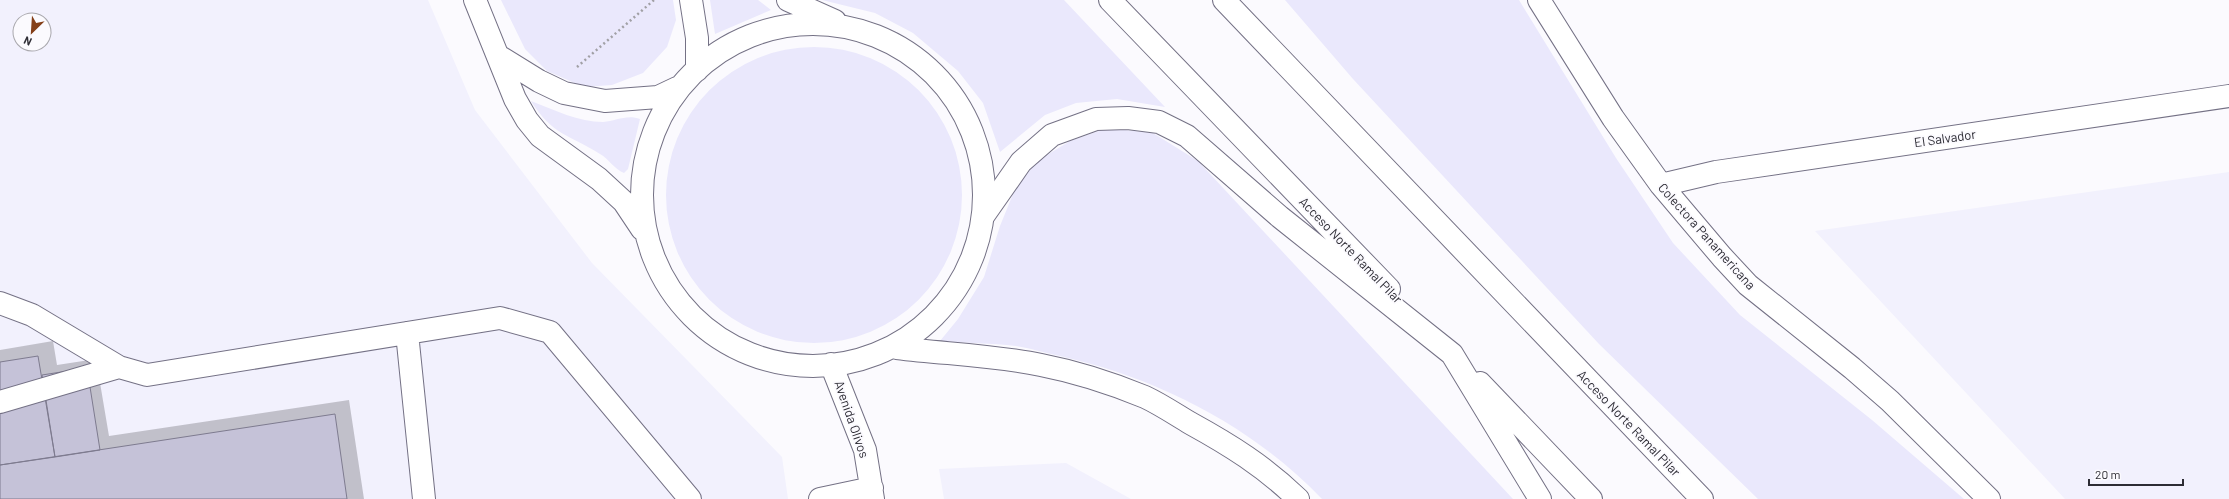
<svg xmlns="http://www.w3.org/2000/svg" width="2229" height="499" viewBox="0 0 2229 499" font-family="Barlow,sans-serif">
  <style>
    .built { fill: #f2f1fd; fill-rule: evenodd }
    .green { fill: #eae8fc }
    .shadow { fill: #0003 }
    .building { fill: #c5c2d8; stroke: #7e7b8f }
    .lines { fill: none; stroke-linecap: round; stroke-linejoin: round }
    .minor-casing { stroke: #747185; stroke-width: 24 }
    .highway-casing { stroke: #747185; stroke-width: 24 }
    .path { stroke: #a1a0a5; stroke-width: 2.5; stroke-dasharray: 2 3; stroke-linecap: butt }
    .minor { stroke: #fff; stroke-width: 22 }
    .highway { stroke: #fff; stroke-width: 22 }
    .labels { text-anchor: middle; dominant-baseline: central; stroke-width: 3.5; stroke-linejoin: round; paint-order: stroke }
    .street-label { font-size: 13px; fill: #2d2c34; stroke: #fbfafe }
  </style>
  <rect width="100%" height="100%" fill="#fbfafe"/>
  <path class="built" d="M 0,0 L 428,0 L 475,110 L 592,263 L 782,457 L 788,499 L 0,499 ZM 20,20 L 44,20 L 44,44 L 20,44 Z
    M 2229,172 L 2229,499 L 2065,499 L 1815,231 Z
    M 1066,463 L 1131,499 L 944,499 L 939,469 Z"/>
  <path class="green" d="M 501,0 L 673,0 L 676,20 L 667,47 L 643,73 L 612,85 L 584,87 L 547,71 L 525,49 Z
    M 710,0 L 758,0 L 771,10 L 715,34 Z
    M 822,0 L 1064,0 L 1165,107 L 1117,99 L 1076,103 L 1045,115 L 1000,152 L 983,103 L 958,71 L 913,33 L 875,13 Z
    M 1285,0 L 1519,0 L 1616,158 L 1673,243 L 1740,315 L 1872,420 L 1964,499 L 1758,499 L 1599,344 L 1353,79 Z
    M666 195a148 148 0 1 1 296 0a148 148 0 1 1-296 0Z
    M 531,101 C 554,110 579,122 603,122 C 616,121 627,114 640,119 L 628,169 L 624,173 C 614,169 609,159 600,154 C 569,134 553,136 531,101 Z
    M 1107,128 L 1153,133 L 1198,161 L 1513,499 L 1322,499 C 1252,426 1158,378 1060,356 C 1045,353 1030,348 1016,346 C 991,343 965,343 940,341 L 958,319 L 984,277 L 1000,226 L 1017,184 L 1037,161 L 1070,141 Z"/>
  <path class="shadow" d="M 53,341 L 57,365 L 96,359 L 109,436 L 349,400 L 364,499 L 0,499 L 0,350 Z"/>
  <path class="building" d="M 38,356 L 55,457 L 0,465 L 0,362 Z
    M 87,368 L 100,450 L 55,457 L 42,375 Z
    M 335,414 L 347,499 L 0,499 L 0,465 Z"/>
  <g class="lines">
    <g class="minor-casing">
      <path id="minor" d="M 475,0 L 515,99 L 527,120 L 540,136 L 599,179 L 624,202 L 642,229
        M 691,0 L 697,38 L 697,70
        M 788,0 L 835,21
        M 1539,0 L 1613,118 L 1661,185 L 1722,257 L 1748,285 L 1852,368 L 1890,401 L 1989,499
        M642 195a171 171 0 1 1 342 0a171 171 0 1 1-342 0Z
        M 500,57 L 539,81 L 564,93 L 605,101 L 658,97 L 677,88
        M 1661,185 L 1716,172 L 2229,96
        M 0,303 L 32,315 L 119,367 L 147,375 L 500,318 L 550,332 L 690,499
        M 407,333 L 424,499
        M 897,348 C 945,354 993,355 1041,365 C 1077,372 1111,383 1145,397 C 1160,404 1175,414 1190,423 C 1230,445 1264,466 1298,499
        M 831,364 L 865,450 L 873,499
        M 0,402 L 119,367
        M 820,499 L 872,488"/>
    </g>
    <g class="highway-casing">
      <path id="highway" d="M 1110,0 L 1389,289
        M 1224,0 L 1702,499
        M 984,215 L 1021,162 L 1052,135 L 1096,119 L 1128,118 L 1159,122 L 1187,136 L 1280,217 L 1452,354 L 1540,499
        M 1480,383 L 1591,499"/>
    </g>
    <path class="path" d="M 577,67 L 654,0"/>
    <use href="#minor" class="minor"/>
    <use href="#highway" class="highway"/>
  </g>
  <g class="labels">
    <g class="street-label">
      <text transform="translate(1945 138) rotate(-8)">El Salvador</text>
      <text transform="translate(1707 236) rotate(48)">Colectora Panamericana</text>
      <text transform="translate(1351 250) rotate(46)">Acceso Norte Ramal Pilar</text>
      <text transform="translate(852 419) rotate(71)">Avenida Olivos</text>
      <text transform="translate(1629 423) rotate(46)">Acceso Norte Ramal Pilar</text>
    </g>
  </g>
  <g transform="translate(32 32) rotate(205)"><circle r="19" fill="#fbfafe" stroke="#a9a8ad"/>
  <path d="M0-3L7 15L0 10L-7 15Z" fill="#843f18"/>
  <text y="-6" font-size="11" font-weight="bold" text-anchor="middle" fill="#2d2c34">N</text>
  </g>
  <path d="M2089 479v6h94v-6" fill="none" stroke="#2d2c34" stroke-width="2"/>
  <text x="2095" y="479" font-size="12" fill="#2d2c34" stroke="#fbfafe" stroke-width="3" paint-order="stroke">20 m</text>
</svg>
